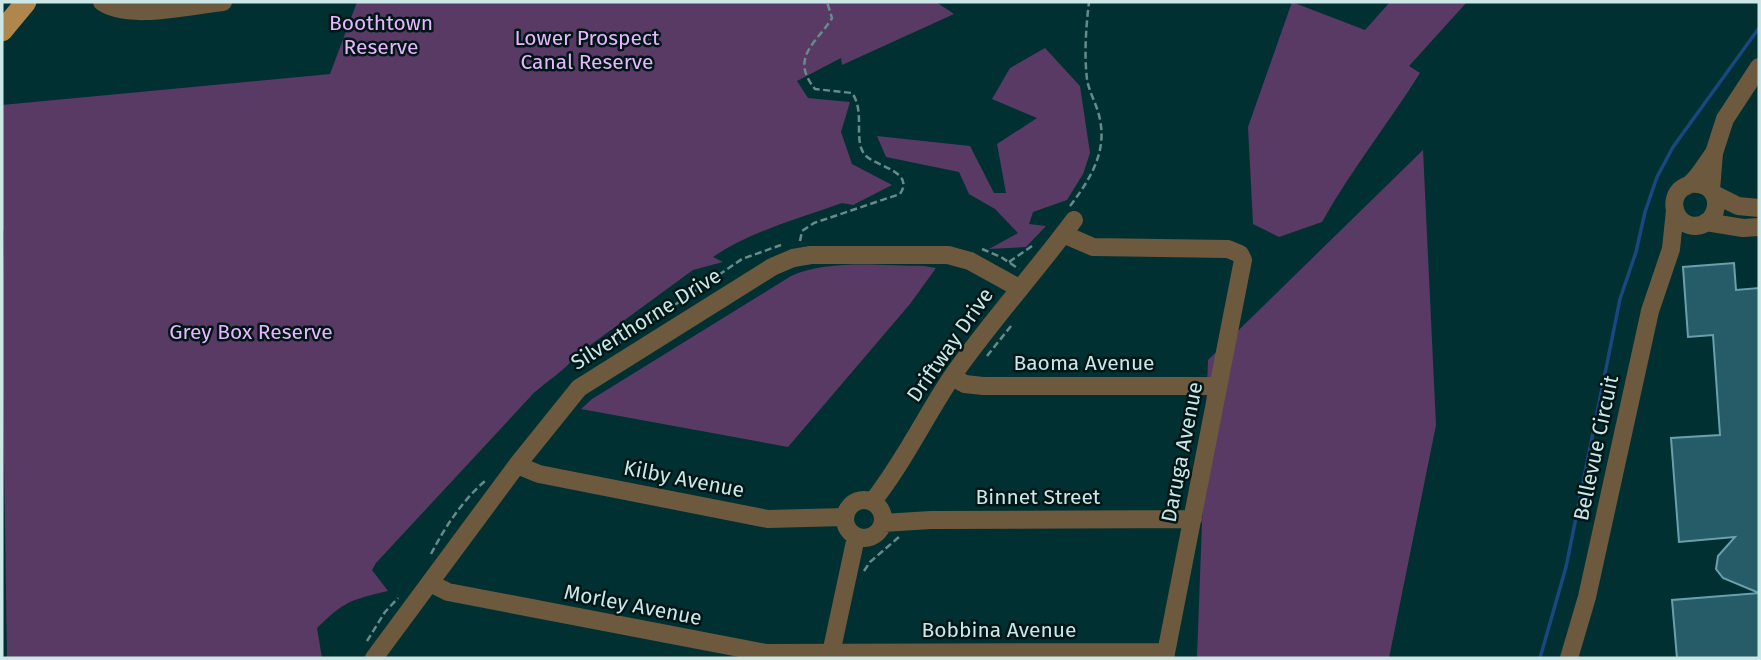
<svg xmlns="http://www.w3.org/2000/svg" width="1761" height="660" viewBox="0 0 1761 660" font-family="'Fira Sans',sans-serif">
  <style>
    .green { fill: #583a65 }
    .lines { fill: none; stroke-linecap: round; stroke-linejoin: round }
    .stream { stroke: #194780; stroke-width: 3.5 }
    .building { fill: #255c68; stroke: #6aa0ae; stroke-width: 2 }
    .path { stroke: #658b8c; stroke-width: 2.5; stroke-dasharray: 7 3.5; stroke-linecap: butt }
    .minor { stroke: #6d593d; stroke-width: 18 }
    .major { stroke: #af874c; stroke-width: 21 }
    .labels { text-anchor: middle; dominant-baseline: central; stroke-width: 5; stroke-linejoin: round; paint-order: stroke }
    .park-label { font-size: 21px; fill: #e8b6fe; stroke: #011616 }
    .street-label { font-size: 21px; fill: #cbe7e7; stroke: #011616 }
  </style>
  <rect width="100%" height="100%" fill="#003031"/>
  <path class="green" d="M 357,2 L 936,2 L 954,14 L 842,65 L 841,58 L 797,81 L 808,98 L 850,102 L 841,132 L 852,164 L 892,185 L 853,205 L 842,203 C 798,219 751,231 713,257 L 723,262 L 693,270 L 574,357 C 570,367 541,385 531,396 L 376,563 L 372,570 L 388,591 C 350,600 345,601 317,628 L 322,658 L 7,658 L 2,326 L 4,231 L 2,228 L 2,105 L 330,74 Z
    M 1292,2 L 1365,30 L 1390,2 L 1467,2 L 1409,66 L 1420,73 C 1388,124 1351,170 1322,222 L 1279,237 L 1253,224 L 1248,127 Z
    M 1045,48 L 1080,86 L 1090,153 L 1083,174 L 1067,200 L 1033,212 L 1029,224 L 1046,226 L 1026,247 L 989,249 L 1018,233 L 995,209 L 969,194 L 959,172 L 886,157 L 877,136 L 970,146 L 994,193 L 1006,193 L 997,144 L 1037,118 L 992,99 L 1010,68 Z
    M 1423,150 L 1436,425 L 1389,658 L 1197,658 L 1208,360 Z
    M 924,266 L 936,268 L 910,304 L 788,447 L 581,409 L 592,399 L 791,276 C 828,259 883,266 924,266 Z"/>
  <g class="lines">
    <path class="stream" d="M 1540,658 L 1566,567 L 1620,299 L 1636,252 L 1645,212 L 1657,177 L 1673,147 L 1759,28"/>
  </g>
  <path class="building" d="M 1734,263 L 1736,290 L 1759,288 L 1759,593 L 1723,578 L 1716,569 L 1718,556 L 1735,537 L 1679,542 L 1671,438 L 1720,435 L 1713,335 L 1688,337 L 1683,267 Z
    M 1759,593 L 1759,658 L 1677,658 L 1672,600 Z"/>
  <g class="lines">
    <path class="path" d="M 1070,206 C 1089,181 1107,153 1100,120 C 1098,106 1089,93 1087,79 C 1084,54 1086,27 1089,2
      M 800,241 L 802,231 L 814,223 L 900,194 C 915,172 878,167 866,156 C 852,142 866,112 852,93 L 815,89 C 789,57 817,43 832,18 L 827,2
      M 982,249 L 1001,257 L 1019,269
      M 1009,262 L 1035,244
      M 606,352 L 742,259 L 781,245
      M 987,356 L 1011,326
      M 431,554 C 445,527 462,501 485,481
      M 864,571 L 870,562 L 899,537
      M 367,641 L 385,612 L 398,598"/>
    <path class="minor" d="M 102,2 C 129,21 190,5 223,2
      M 1691,184 C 1729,181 1720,233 1689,225 C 1674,220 1669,200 1681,189 C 1683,187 1687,186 1690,184 C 1699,177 1707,162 1714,153
      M 1711,190 L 1714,153 L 1725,119 L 1759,67
      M 1714,194 L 1738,206 L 1759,208
      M 1706,222 L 1743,228 L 1759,227
      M 1063,234 L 1093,247 L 1228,249 L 1240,254 L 1243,260 L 1165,658
      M 952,377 L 965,384 L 983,386 L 1217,386
      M 517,465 L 539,474 L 768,519 L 845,517
      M845 519a19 19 0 1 1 38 0a19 19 0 1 1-38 0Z
      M 873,501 C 903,463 924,419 951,378 C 989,323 1034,274 1074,220
      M 883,523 L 931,520 L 1193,519
      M 430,583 L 448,592 L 766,653 L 1166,652
      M 374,658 L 517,465 L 579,388 L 772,267 L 793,258 L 811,255 L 948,255 L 970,261 L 1019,288
      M 830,658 L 856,537
      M 1569,658 L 1587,597 L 1650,311 L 1671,249 L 1675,210"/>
    <path class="major" d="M 2,31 L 26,2"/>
  </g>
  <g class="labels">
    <g class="park-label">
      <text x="381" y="23">Boothtown<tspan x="381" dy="24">Reserve</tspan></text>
      <text x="587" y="38">Lower Prospect<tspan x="587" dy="24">Canal Reserve</tspan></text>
      <text x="251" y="332">Grey Box Reserve</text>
    </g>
    <g class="street-label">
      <text transform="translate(646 319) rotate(-32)">Silverthorne Drive</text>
      <text transform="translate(950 345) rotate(-55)">Driftway Drive</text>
      <text x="1084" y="363">Baoma Avenue</text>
      <text transform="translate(1596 448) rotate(-78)">Bellevue Circuit</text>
      <text transform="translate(1182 452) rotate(-79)">Daruga Avenue</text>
      <text transform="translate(684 479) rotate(11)">Kilby Avenue</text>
      <text x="1038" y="497">Binnet Street</text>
      <text transform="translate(633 605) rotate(11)">Morley Avenue</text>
      <text x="999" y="630">Bobbina Avenue</text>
    </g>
  </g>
  <rect width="1761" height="660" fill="none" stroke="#cbe7e7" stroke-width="7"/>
</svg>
